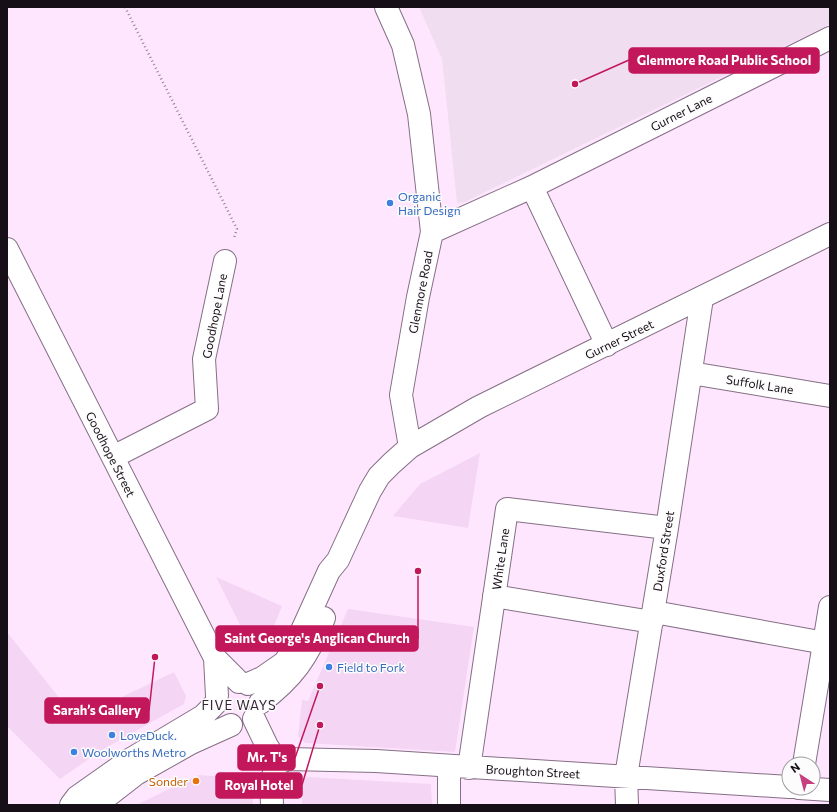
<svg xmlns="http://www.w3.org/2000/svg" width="837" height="812" viewBox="0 0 837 812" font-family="Commissioner,sans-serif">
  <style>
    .built { fill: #f4d6f4 }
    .education { fill: #f0def0 }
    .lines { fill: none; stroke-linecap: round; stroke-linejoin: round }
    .minor-casing { stroke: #856f85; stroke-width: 24 }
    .path { stroke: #948394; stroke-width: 2.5; stroke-dasharray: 1 3; stroke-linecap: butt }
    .minor { stroke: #fff; stroke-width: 22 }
    .shop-dot { fill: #3f7fe0; stroke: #fcfcfc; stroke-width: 1.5 }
    .food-dot { fill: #e8710a; stroke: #fcfcfc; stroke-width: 1.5 }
    .labels { text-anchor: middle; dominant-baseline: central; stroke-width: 3; stroke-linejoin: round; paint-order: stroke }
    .street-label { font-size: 12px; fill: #170f17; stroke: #fcfcfc }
    .shop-label { font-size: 12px; fill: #366cbe; stroke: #fcfcfc; text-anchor: start }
    .food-label { font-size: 12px; fill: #c56008; stroke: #fcfcfc; text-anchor: end }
    .neighbourhood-label { font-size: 13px; letter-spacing: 1px; fill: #362336; stroke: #fcfcfc }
    .leader { fill: none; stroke: #c2185b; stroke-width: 1.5 }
    .callout-dot { fill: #c2185b; stroke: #fcfcfc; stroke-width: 1.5 }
    .callout { fill: #c2185b; stroke: #c2185b; stroke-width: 1.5 }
    .callout-label { font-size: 13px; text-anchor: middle; font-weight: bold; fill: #fff }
  </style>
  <rect width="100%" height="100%" fill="#ffe6ff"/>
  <path class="built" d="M 480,453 L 468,528 L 393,516 L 420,484 Z
    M 216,577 L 282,606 L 264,651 L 253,651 Z
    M 348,609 L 474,627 L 455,752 L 305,743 L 298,736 L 302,700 L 308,701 Z
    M 7,632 L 76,719 L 174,672 L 186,696 L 184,704 L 102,750 L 60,779 L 7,726 Z
    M 198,775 L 247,778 L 252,784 L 253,805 L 136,805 Z
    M 308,777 L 431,784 L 432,805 L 302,805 L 301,782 Z"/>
  <path class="education" d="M 419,7 L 830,7 L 830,24 L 465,202 L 457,203 L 442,59 Z"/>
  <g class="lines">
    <g class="minor-casing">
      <path id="minor" d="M 386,7 L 403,45 L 419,114 L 432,232 L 418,297 L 401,395 L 410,447
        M 532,187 L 607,345
        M 432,232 L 532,187 L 830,38
        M 7,249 L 215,658 L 239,682
        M 691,373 L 830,396
        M 113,457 L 207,409 L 204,359 L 225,261
        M 494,596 L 652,622
        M 654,612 L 825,643
        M 215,658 L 217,696
        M 248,684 L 262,678 L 285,662 L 299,637 L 329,571 L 338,560 L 370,491 L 379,476 L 392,463 L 410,447 L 479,407 L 830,234
        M 260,703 C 294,677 307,658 324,618
        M 254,719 L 267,746 L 278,763
        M 278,763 L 288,759 L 376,761 L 789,787
        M 804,764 L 830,607
        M 449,766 L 449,805
        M 469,768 L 507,509 L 667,528
        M 799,788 L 830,790
        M 71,805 L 77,797 L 131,759 L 203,716 L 216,703
        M 96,805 L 136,774 L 191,743 L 231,725
        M 272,805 L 271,781 L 278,763
        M 627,805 L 626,776 L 667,528 L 702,298"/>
    </g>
    <path class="path" d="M 125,7 L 237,229 L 234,238"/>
    <use href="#minor" class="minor"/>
  </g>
  <g class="shop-dot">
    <circle cx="390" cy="203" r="4"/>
    <circle cx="329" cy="667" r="4"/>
    <circle cx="112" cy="735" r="4"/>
    <circle cx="74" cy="752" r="4"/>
  </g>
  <circle class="food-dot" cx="196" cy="781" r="4"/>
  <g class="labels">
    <g class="street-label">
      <text transform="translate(681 112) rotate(-27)">Gurner Lane</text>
      <text transform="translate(420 292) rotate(-79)">Glenmore Road</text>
      <text transform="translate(214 316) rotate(-79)">Goodhope Lane</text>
      <text transform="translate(619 339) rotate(-26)">Gurner Street</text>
      <text transform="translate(760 384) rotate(9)">Suffolk Lane</text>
      <text transform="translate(111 454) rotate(63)">Goodhope Street</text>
      <text transform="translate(663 551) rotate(-81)">Duxford Street</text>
      <text transform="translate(500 559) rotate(-82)">White Lane</text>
      <text transform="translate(533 771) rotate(3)">Broughton Street</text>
    </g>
    <g class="shop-label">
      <text x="398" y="196">Organic<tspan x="398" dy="14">Hair Design</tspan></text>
      <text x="337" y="667">Field to Fork</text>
      <text x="120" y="735">LoveDuck.</text>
      <text x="82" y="752">Woolworths Metro</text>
    </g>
    <g class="food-label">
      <text x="188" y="781">Sonder</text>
    </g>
    <g class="neighbourhood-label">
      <text x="239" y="705">FIVE WAYS</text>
    </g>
  </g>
  <path class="leader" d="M575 84L629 60M418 571L418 639M155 657L149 711M320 686L295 758M320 725L302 785"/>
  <g class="callout-dot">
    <circle cx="575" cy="84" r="4"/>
    <circle cx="418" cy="571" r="4"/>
    <circle cx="155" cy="657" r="4"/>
    <circle cx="320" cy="686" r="4"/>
    <circle cx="320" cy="725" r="4"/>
  </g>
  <g class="callout">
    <rect x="629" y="48" width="190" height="25" rx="4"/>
    <rect x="216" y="626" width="202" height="25" rx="4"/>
    <rect x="45" y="698" width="104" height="25" rx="4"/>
    <rect x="238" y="745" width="57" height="25" rx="4"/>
    <rect x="216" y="773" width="86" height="25" rx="4"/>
  </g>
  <g class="callout-label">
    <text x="724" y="65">Glenmore Road Public School</text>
    <text x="317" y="643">Saint George's Anglican Church</text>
    <text x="97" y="715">Sarah’s Gallery</text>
    <text x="267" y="762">Mr. T's</text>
    <text x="259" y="790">Royal Hotel</text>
  </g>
  <rect width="837" height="812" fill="none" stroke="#170f17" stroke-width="16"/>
  <g transform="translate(801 776) rotate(324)"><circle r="19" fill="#fcfcfc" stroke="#a09da0"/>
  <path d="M0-3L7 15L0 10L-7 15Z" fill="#c63f7f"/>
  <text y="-6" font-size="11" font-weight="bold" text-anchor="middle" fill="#170f17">N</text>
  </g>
</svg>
